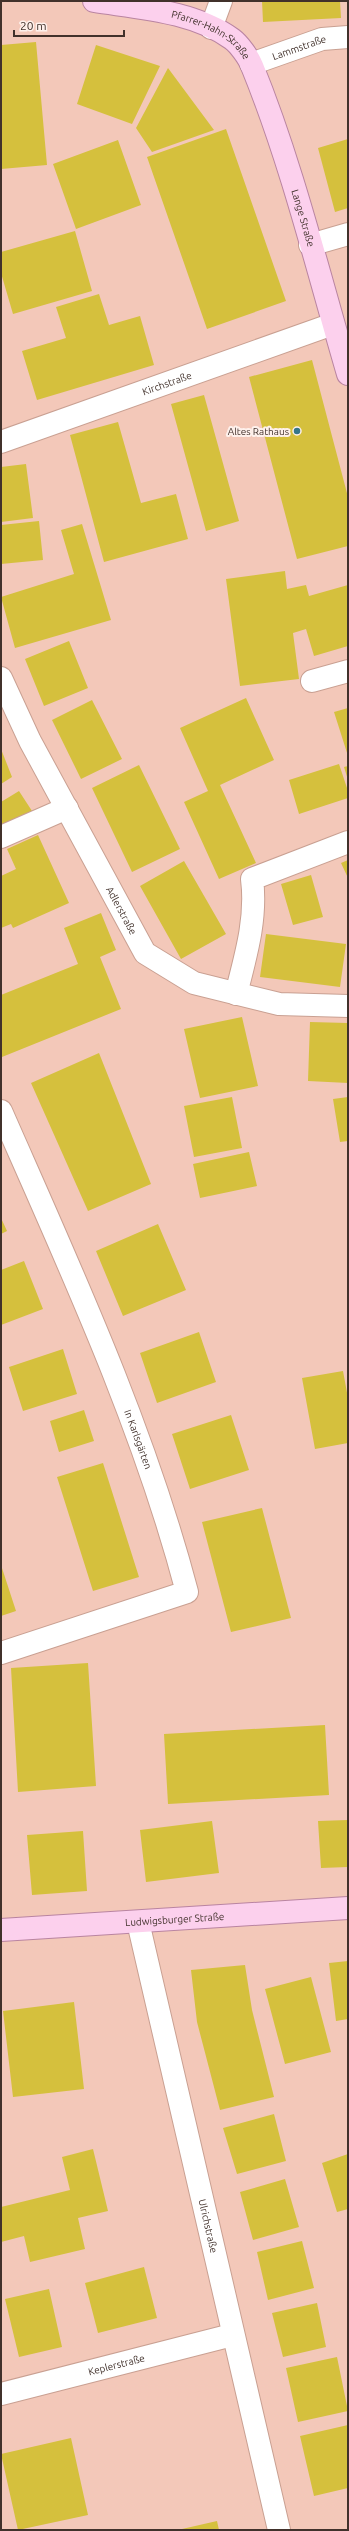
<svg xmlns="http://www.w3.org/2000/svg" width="349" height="2531" viewBox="0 0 349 2531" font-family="Ubuntu,sans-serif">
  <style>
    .building { fill: #d5c03d }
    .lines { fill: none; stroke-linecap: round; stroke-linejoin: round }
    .minor-casing { stroke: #c9a092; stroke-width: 24 }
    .major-casing { stroke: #b984a1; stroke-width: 24 }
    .minor { stroke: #fff; stroke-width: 22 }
    .major { stroke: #fcd0ed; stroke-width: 22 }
    .poi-dot { fill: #357689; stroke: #fef1ec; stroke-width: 1.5 }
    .labels { text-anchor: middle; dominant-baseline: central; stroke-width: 4; stroke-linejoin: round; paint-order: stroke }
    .street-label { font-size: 10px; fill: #41312b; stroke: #fef1ec }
    .poi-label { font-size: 10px; fill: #41312b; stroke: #fef1ec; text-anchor: end }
  </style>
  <rect width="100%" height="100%" fill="#f3c8b9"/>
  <path class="building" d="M 262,1 L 340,1 L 341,18 L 263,22 Z
    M 36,42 L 47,165 L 1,169 L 1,45 Z
    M 96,45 L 160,66 L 132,124 L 77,104 Z
    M 168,68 L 214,130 L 152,152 L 136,128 Z
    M 226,129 L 286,301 L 207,329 L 147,157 Z
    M 348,139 L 348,208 L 335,212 L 318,148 Z
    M 118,140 L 141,205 L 76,229 L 53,164 Z
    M 75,231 L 92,291 L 13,314 L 1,273 L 1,252 Z
    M 99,294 L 109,325 L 140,316 L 154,365 L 37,400 L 22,351 L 66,338 L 56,307 Z
    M 312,360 L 348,497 L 348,546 L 297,559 L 249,377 Z
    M 204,395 L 239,521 L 206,531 L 171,404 Z
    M 118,422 L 141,503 L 176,494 L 188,539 L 104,562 L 70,435 Z
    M 26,464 L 33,518 L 1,522 L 1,467 Z
    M 39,521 L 43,560 L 1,564 L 1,525 Z
    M 82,524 L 111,620 L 15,648 L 1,597 L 74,574 L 61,530 Z
    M 285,571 L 287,589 L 306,585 L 309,596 L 348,585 L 348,646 L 314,656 L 306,629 L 293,633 L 299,679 L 240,686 L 226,579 Z
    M 69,641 L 88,688 L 44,706 L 25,659 Z
    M 246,698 L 274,760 L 220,785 L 256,863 L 219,879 L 184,802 L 208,791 L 180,728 Z
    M 92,700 L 122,759 L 81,779 L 52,720 Z
    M 348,708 L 348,756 L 334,712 Z
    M 1,749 L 12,777 L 1,784 Z
    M 339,764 L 348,791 L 348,798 L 299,814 L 289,780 Z
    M 139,765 L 180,849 L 132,872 L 92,788 Z
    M 348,766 L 348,780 L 344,767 Z
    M 19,791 L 32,811 L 1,830 L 1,802 Z
    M 38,835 L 69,903 L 13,928 L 11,924 L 1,928 L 1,876 L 16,869 L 7,849 Z
    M 348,860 L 348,878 L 341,863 Z
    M 184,861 L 226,934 L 181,959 L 140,886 Z
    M 311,875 L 323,917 L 293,925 L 281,884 Z
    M 101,913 L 116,950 L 100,957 L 121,1009 L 2,1057 L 1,995 L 78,964 L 64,928 Z
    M 266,934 L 346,944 L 340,987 L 260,977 Z
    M 242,1017 L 258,1086 L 200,1098 L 184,1029 Z
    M 310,1022 L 348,1023 L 348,1083 L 308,1081 Z
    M 99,1053 L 151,1184 L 88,1211 L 31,1083 Z
    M 232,1097 L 242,1148 L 194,1157 L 184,1106 Z
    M 348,1097 L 348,1141 L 340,1142 L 333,1099 Z
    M 249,1152 L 257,1186 L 200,1198 L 193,1164 Z
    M 1,1218 L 7,1231 L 1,1234 Z
    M 158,1224 L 186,1290 L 123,1316 L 96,1251 Z
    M 24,1261 L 43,1309 L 1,1325 L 1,1270 Z
    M 199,1332 L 216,1382 L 157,1403 L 140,1353 Z
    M 63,1349 L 77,1394 L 23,1411 L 9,1367 Z
    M 343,1371 L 348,1398 L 348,1443 L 315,1449 L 302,1378 Z
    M 84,1410 L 94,1441 L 59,1452 L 50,1421 Z
    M 231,1415 L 249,1470 L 190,1489 L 172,1434 Z
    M 103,1463 L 139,1577 L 93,1591 L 57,1477 Z
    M 262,1508 L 291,1618 L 231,1632 L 202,1522 Z
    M 1,1565 L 16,1611 L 1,1616 Z
    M 88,1663 L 96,1786 L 18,1792 L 11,1668 Z
    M 325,1725 L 329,1795 L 168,1804 L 164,1734 Z
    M 348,1820 L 348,1867 L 321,1868 L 318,1821 Z
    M 212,1821 L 219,1873 L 146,1882 L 140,1830 Z
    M 83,1831 L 87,1891 L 32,1895 L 27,1835 Z
    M 348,1961 L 348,2019 L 336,2021 L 329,1963 Z
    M 245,1965 L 252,2010 L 274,2097 L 220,2110 L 197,2022 L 191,1970 Z
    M 311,1977 L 331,2052 L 285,2064 L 265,1989 Z
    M 74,2002 L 84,2089 L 13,2097 L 3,2011 Z
    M 274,2114 L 286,2161 L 237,2174 L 223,2128 Z
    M 93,2149 L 108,2211 L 78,2218 L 85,2249 L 30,2262 L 24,2236 L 1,2242 L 1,2207 L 70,2190 L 62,2157 Z
    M 348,2154 L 348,2209 L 337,2212 L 322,2163 Z
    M 285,2179 L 299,2227 L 253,2240 L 240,2192 Z
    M 302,2241 L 314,2288 L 268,2300 L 257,2252 Z
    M 144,2267 L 157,2318 L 98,2333 L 85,2283 Z
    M 49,2289 L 62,2347 L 19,2357 L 5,2299 Z
    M 317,2303 L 326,2347 L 283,2357 L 272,2313 Z
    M 337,2357 L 348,2411 L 298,2422 L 286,2368 Z
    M 348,2425 L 348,2488 L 314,2496 L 300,2436 Z
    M 71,2438 L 88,2515 L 18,2530 L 1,2454 Z
    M 217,2521 L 219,2530 L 182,2530 L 182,2529 Z"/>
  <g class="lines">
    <g class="minor-casing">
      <g id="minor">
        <path d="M 211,28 L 221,1"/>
        <path id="s1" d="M 251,64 L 322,39 L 348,37"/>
        <path d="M 310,245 L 348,234"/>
        <path id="s2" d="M 1,442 L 333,324"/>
        <path id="s3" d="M 1,678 L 30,741 L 145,953 L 194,983 L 279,1004 L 348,1006"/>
        <path d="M 312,681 L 348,671"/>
        <path d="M 1,837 L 67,808"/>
        <path d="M 236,994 C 246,955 257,918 252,879 L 348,842"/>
        <path id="s4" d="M 1,1111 C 70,1268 143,1425 187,1592 L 1,1653"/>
        <path id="s5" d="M 138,1922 L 279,2530"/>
        <path id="s6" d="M 1,2394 L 232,2335"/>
      </g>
    </g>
    <g class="major-casing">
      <g id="major">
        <path id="s7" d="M 94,1 C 139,8 194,11 232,39 C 239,44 249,58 252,66 C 292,164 318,272 348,374"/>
        <path id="s8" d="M 1,1930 L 348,1908"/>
      </g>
    </g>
    <use href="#minor" class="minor"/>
    <use href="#major" class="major"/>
  </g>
  <circle class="poi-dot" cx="297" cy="431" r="4"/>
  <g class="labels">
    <g class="street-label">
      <text stroke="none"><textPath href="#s7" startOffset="124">Pfarrer-Hahn-Straße</textPath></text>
      <text stroke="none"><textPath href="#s1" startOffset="51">Lammstraße</textPath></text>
      <text stroke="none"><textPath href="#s7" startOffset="339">Lange Straße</textPath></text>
      <text stroke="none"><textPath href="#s2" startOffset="176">Kirchstraße</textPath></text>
      <text stroke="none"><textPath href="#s3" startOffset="262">Adlerstraße</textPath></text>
      <text stroke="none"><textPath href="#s4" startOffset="356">In Karlsgärten</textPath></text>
      <text stroke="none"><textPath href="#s8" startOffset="174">Ludwigsburger Straße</textPath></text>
      <text stroke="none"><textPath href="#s5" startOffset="312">Ulrichstraße</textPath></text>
      <text stroke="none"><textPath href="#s6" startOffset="119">Keplerstraße</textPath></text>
    </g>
    <g class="poi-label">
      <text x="289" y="431">Altes Rathaus</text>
    </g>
  </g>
  <rect width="349" height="2531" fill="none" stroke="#41312b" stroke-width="4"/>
  <path d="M14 30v6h110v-6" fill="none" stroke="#41312b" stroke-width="2"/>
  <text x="20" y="30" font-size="12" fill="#41312b" stroke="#fef1ec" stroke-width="3" paint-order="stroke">20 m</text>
</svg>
